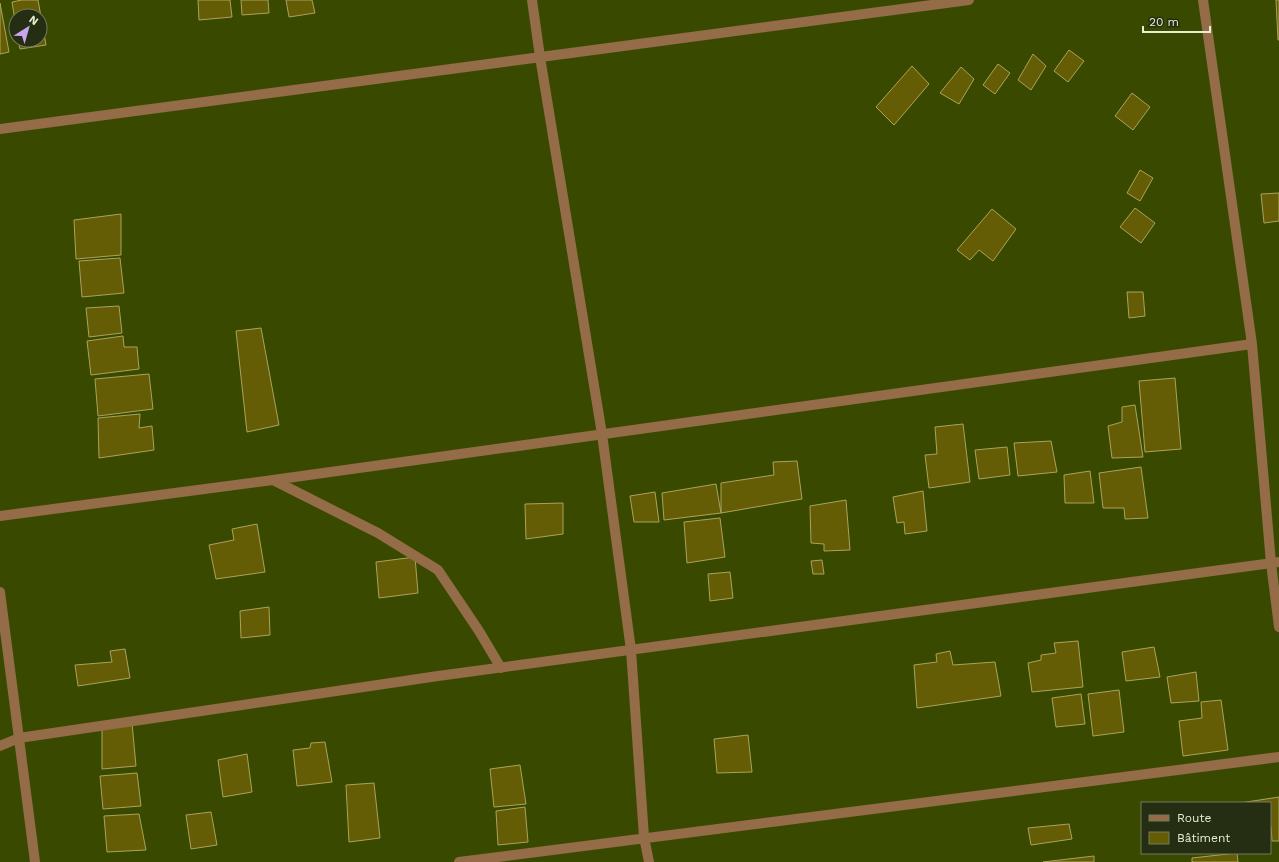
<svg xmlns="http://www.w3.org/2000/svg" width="1279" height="862" viewBox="0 0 1279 862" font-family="'Work Sans',sans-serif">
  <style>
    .building { fill: #655d06; stroke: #aaa35b }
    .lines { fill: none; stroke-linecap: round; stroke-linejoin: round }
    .street { stroke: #946c47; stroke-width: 10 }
  </style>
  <rect width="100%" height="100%" fill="#394a00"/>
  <path class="building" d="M 22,0 L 38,0 L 46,45 L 20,49 L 18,40 L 40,40 L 40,16 L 16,16 L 16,27 L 12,2 Z
    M 198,0 L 230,0 L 232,17 L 199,20 Z
    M 241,0 L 268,0 L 269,13 L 242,15 Z
    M 286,0 L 312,0 L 315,13 L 289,17 Z
    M 1276,0 L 1279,0 L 1279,40 L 1278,40 Z
    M 0,3 L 9,52 L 0,54 Z
    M 1069,50 L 1084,61 L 1068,82 L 1054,71 Z
    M 1033,54 L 1046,66 L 1031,90 L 1018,80 Z
    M 998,64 L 1010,73 L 995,94 L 983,85 Z
    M 912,66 L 929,84 L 894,125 L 876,107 Z
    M 961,67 L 974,79 L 959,104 L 940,93 Z
    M 1132,93 L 1150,107 L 1133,130 L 1115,116 Z
    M 1140,170 L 1153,178 L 1140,201 L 1127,193 Z
    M 1279,193 L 1279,221 L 1264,223 L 1261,194 Z
    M 1135,208 L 1155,223 L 1141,243 L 1120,227 Z
    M 992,209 L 1016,229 L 993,261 L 979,250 L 970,260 L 957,250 Z
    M 121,214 L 121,255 L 76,259 L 74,220 Z
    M 120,258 L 124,293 L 82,297 L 79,261 Z
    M 1127,292 L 1143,292 L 1145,316 L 1129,318 Z
    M 119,306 L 122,333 L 89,337 L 86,308 Z
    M 261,328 L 279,425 L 247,432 L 236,331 Z
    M 123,336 L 124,347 L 137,347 L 139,369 L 91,375 L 87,341 Z
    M 149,374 L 153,409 L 98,416 L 95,379 Z
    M 1175,378 L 1181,449 L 1145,452 L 1139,381 Z
    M 1135,405 L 1143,457 L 1112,458 L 1108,426 L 1122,422 L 1122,407 Z
    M 140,414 L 139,428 L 152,426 L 154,450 L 99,458 L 98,418 Z
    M 963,424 L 970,482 L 929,488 L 925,455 L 937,454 L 935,427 Z
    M 1051,441 L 1057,472 L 1018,476 L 1014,443 Z
    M 1007,447 L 1010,475 L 979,479 L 975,450 Z
    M 797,461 L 802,499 L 721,513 L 721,483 L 774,475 L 773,462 Z
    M 1141,467 L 1148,518 L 1125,519 L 1124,508 L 1103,508 L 1099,473 Z
    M 1090,471 L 1094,503 L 1065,503 L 1064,475 Z
    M 716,484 L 721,513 L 664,520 L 662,493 Z
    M 923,491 L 927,531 L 905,534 L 904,522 L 897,523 L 893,497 Z
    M 655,492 L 659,522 L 634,522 L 630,496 Z
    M 846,500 L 850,550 L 824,551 L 824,544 L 811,543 L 810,506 Z
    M 563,503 L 563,534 L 526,539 L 525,504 Z
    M 720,518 L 725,557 L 687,563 L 684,522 Z
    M 257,524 L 265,572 L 216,579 L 209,545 L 234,540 L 232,529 Z
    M 415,557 L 418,593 L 379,598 L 376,562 Z
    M 822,560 L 824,574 L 813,574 L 811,561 Z
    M 730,572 L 733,598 L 710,601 L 708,574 Z
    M 269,607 L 270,635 L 241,638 L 240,611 Z
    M 1078,641 L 1083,687 L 1032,692 L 1028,663 L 1041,660 L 1041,655 L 1056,653 L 1054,643 Z
    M 1154,647 L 1160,677 L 1126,681 L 1122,652 Z
    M 125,649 L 130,678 L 78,686 L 75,665 L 112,662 L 110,651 Z
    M 950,651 L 953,665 L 995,662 L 1001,696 L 917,708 L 914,665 L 937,662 L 936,654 Z
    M 1196,672 L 1199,701 L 1171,703 L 1167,677 Z
    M 1119,690 L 1124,732 L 1093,736 L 1088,694 Z
    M 1081,694 L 1085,724 L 1056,727 L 1052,698 Z
    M 1221,700 L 1228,750 L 1183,756 L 1179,721 L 1202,718 L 1201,702 Z
    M 132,723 L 136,766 L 102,769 L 102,728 Z
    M 748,735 L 752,772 L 717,773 L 714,739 Z
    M 325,742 L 332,782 L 297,786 L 293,750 L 310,748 L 311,743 Z
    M 247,754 L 252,792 L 223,797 L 218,760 Z
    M 520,765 L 526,804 L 494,807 L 490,769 Z
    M 137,773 L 141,806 L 103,809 L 100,776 Z
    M 374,783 L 380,838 L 349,842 L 346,785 Z
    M 1279,797 L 1279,841 L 1272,841 L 1271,826 L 1270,827 L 1270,803 L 1240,803 Z
    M 525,807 L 528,842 L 498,845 L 496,811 Z
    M 211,812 L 217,845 L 191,849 L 186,815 Z
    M 139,814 L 146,850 L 107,852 L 104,816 Z
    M 1069,824 L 1072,839 L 1031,845 L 1028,828 Z
    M 1237,853 L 1238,862 L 1192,862 L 1192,858 Z
    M 1094,856 L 1094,862 L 1043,862 Z"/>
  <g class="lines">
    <path class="street" d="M 532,0 L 540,57 L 602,434 L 631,650 L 644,837 L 649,862
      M 1203,0 L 1252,344 L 1271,563 L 1279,627
      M 0,129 L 969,0
      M 273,480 L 378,533 L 438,570 L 479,631 L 501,668
      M 0,516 L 273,480 L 1252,344
      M 0,592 L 35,862
      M 0,746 L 19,738 L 438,676 L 1279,562
      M 459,862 L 1279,757"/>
  </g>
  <rect x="1141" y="802" width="130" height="52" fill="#252d12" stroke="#727b5e"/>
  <rect x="1149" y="815" width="20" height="6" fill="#946c47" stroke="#727b5e"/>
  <text x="1177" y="822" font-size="12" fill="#e5f1cf">Route</text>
  <rect x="1149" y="832" width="20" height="12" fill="#655d06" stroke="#727b5e"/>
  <text x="1177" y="842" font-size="12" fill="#e5f1cf">Bâtiment</text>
  <g transform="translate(28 28) rotate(37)"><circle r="19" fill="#252d12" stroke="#727b5e"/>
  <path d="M0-3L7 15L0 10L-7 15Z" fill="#c6a6f0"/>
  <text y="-6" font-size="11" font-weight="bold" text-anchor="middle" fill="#e5f1cf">N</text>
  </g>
  <path d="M1143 26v6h67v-6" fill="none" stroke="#e5f1cf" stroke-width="2"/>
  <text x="1149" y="26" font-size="12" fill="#e5f1cf" stroke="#252d12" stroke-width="3" paint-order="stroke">20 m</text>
</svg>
